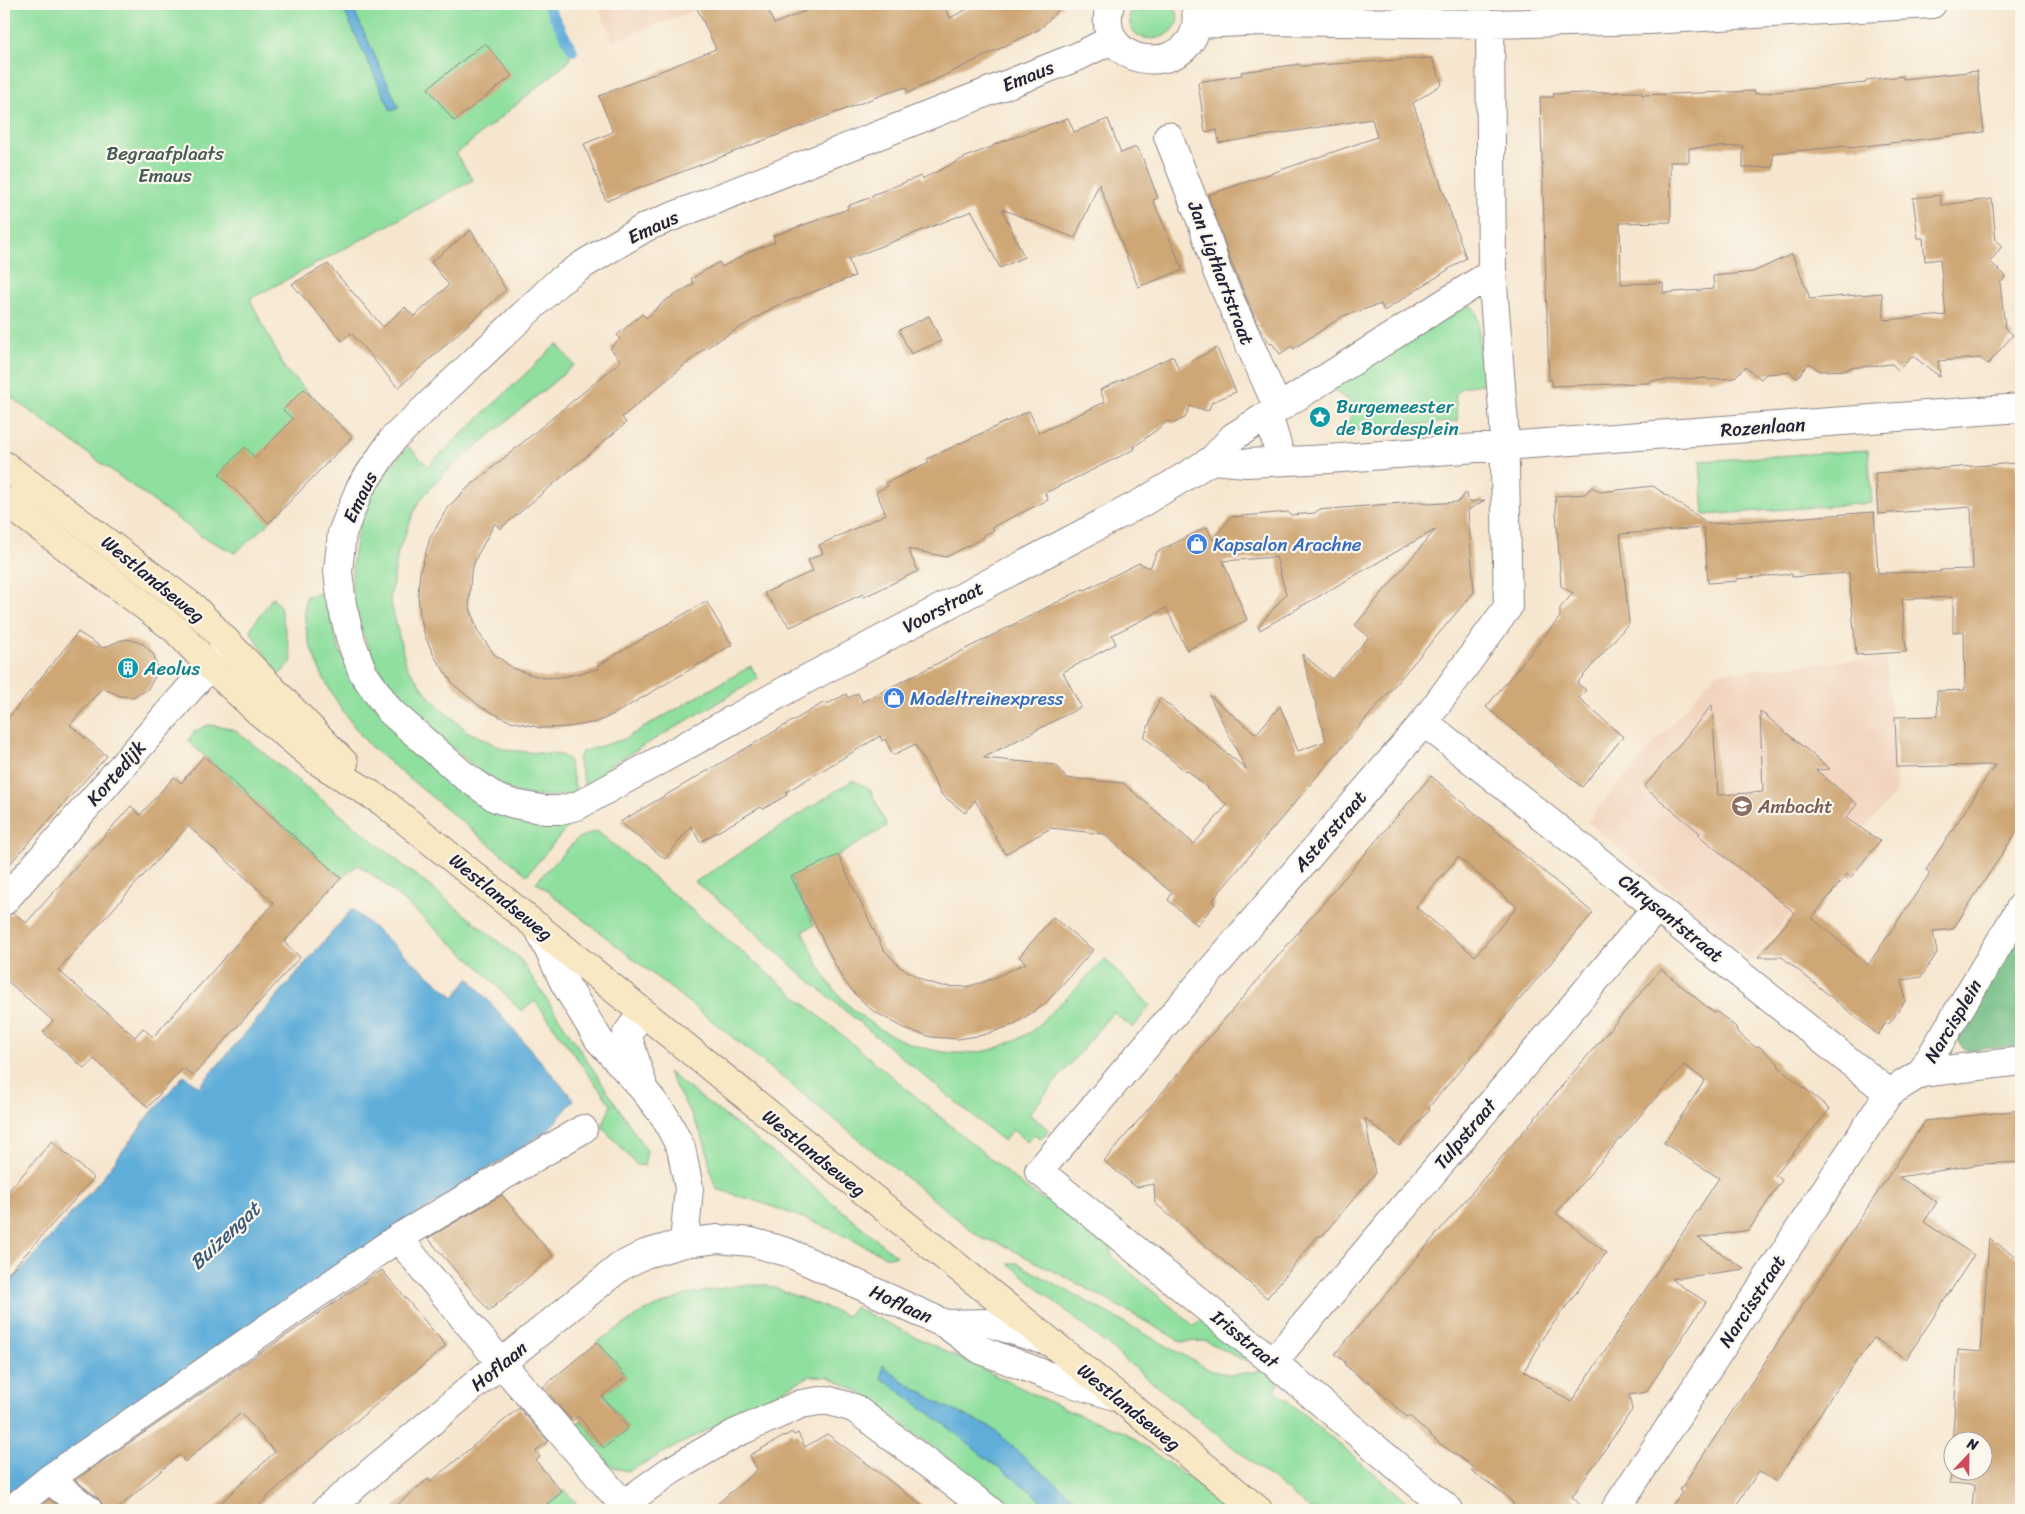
<svg xmlns="http://www.w3.org/2000/svg" width="2025" height="1514" viewBox="0 0 2025 1514" font-family="Sriracha,sans-serif">
  <style>
    .built { fill: #f2d4be }
    .green { fill: #8fdf9f; stroke: #58806d }
    .forest { fill: #73be86; stroke: #4a7060 }
    .water { fill: #5fadd9; stroke: #40688a }
    .lines { fill: none; stroke-linecap: round; stroke-linejoin: round }
    .stream { stroke: #5fadd9; stroke-width: 10 }
    .building { fill: #cfa777; fill-rule: evenodd }
    .street-casing { stroke: #8c8485; stroke-width: 30 }
    .secondary-casing { stroke: #8c8485; stroke-width: 30 }
    .street { stroke: #fff; stroke-width: 28 }
    .secondary { stroke: #f8e8c3; stroke-width: 28 }
    .labels { text-anchor: middle; dominant-baseline: central; stroke-width: 4.5; stroke-linejoin: round; paint-order: stroke }
    .street-label { font-size: 19px; fill: #22223b; stroke: #fbf7ec }
    .park-label { font-size: 19px; fill: #435b59; stroke: #fbf7ec }
    .culture-label { font-size: 19px; fill: #0d838f; stroke: #fbf7ec; text-anchor: start }
    .shop-label { font-size: 19px; fill: #366cbe; stroke: #fbf7ec; text-anchor: start }
    .education-label { font-size: 19px; fill: #785e54; stroke: #fbf7ec; text-anchor: start }
    .water-label { font-size: 20px; font-style: italic; fill: #3a5a7a; stroke: #fbf7ec }
  </style>
  <rect width="100%" height="100%" fill="#fbf7ec"/>
  <filter id="ink" filterUnits="userSpaceOnUse"><feTurbulence type="fractalNoise" baseFrequency=".02" numOctaves="2"/><feDisplacementMap in="SourceGraphic" scale="10" xChannelSelector="R" yChannelSelector="G"/><feConvolveMatrix kernelMatrix="1 2 1 2 8 2 1 2 1" color-interpolation-filters="sRGB"/></filter>
  <filter id="wash" filterUnits="userSpaceOnUse"><feTurbulence type="fractalNoise" baseFrequency=".0096" numOctaves="4" result="noise"/><feDisplacementMap in="SourceGraphic" scale="20" xChannelSelector="R" yChannelSelector="G"/><feGaussianBlur stdDeviation="1.12" result="paint"/><feColorMatrix in="noise" values="0 0 0 0 0 0 0 0 0 0 0 0 0 0 0 0 0 1.4 0 .05"/><feComposite in="paint" operator="in"/></filter>
  <g filter="url(#wash)">
    <rect width="100%" height="100%" fill="#f6e6cf"/>
    <path class="built" d="M 597,4 L 711,4 L 613,41 Z
      M 1886,657 L 1897,791 L 1751,960 L 1587,821 L 1716,673 Z"/>
    <path class="green" d="M 4,4 L 547,4 L 573,51 L 568,62 L 456,154 L 473,180 L 250,299 L 285,369 L 352,437 L 269,523 L 235,553 L 201,536 L 4,392 Z
      M 1132,4 L 1173,4 C 1198,42 1114,58 1132,4 Z
      M 1466,306 L 1472,306 L 1477,313 L 1484,384 C 1451,387 1454,390 1458,421 L 1341,432 L 1357,407 L 1331,388 Z
      M 557,344 L 574,365 L 442,475 L 426,493 L 417,505 L 398,552 L 390,599 L 406,665 L 430,698 L 467,731 L 506,750 L 561,755 L 568,759 L 577,794 C 556,796 533,799 513,791 C 494,784 464,758 448,744 C 431,730 413,715 399,697 C 379,672 363,640 355,609 C 346,573 357,519 375,487 C 383,472 397,459 409,447 L 428,466 Z
      M 1868,450 L 1872,503 L 1704,515 L 1700,461 Z
      M 327,592 L 331,623 L 340,652 L 358,687 L 463,790 L 483,806 L 514,818 L 574,819 L 527,875 L 372,748 C 340,713 296,645 306,596 Z
      M 273,597 L 280,607 L 292,661 L 279,675 L 252,634 L 251,628 Z
      M 751,666 L 758,679 L 607,767 L 612,775 L 586,790 L 578,759 L 582,752 L 624,739 Z
      M 208,725 L 225,727 L 235,730 L 520,959 L 647,1151 L 644,1166 L 637,1165 L 602,1127 L 611,1105 L 535,1001 L 521,1011 L 478,966 L 377,878 L 358,865 L 341,878 L 188,741 L 195,731 Z
      M 853,780 L 870,789 L 887,826 L 839,855 L 791,878 L 814,925 L 803,931 C 812,950 820,971 833,988 C 867,1032 934,1064 990,1050 C 1003,1046 1018,1039 1029,1033 C 1036,1029 1042,1021 1048,1015 C 1068,997 1086,978 1105,959 L 1150,1005 L 1133,1028 L 1113,1012 L 1029,1114 L 1049,1130 L 1041,1139 L 1034,1134 L 1027,1142 L 1013,1130 L 1003,1141 L 801,974 L 732,911 L 695,882 Z
      M 597,831 L 1028,1190 L 1044,1200 L 1071,1207 L 1110,1239 L 1112,1257 L 1194,1326 L 1202,1318 L 1249,1357 L 1245,1361 L 1206,1341 L 1182,1342 L 1084,1287 L 999,1243 L 982,1239 L 721,1028 L 536,882 L 578,838 Z
      M 668,1072 L 781,1159 L 896,1256 L 887,1257 L 822,1225 L 765,1204 L 717,1189 C 709,1174 710,1157 704,1141 C 694,1116 679,1096 668,1072 Z
      M 1008,1263 L 1017,1263 L 1212,1371 L 1232,1375 L 1264,1370 L 1279,1383 L 1275,1390 L 1417,1510 L 1311,1510 L 1147,1378 Z
      M 741,1285 L 767,1285 L 848,1316 L 854,1307 L 1069,1411 L 1126,1433 L 1208,1492 L 1229,1510 L 1016,1510 L 860,1392 L 829,1377 L 810,1376 L 629,1471 C 602,1468 589,1447 571,1428 L 581,1420 L 604,1448 L 628,1428 L 603,1395 L 626,1377 L 597,1342 L 645,1311 L 689,1294 Z
      M 565,1490 L 582,1510 L 540,1510 L 562,1492 Z"/>
    <path class="forest" d="M 2021,913 L 2021,1046 L 1967,1050 L 1959,1044 L 1956,1034 Z"/>
    <path class="water" d="M 341,4 L 351,4 L 399,108 L 391,111 Z
      M 352,909 L 454,997 L 469,978 L 574,1100 L 548,1130 L 379,1240 L 4,1499 L 4,1287 L 16,1276 L 99,1182 L 152,1112 L 184,1075 L 199,1087 Z
      M 883,1365 L 900,1379 L 942,1405 L 992,1428 L 1029,1462 L 1088,1510 L 1054,1510 L 1015,1479 L 983,1456 L 944,1424 L 881,1378 Z"/>
    <g class="lines">
      <path class="stream" d="M 547,4 L 573,51"/>
    </g>
    <g id="blocks">
      <path class="building" d="M 695,4 L 766,4 L 774,24 L 822,4 L 943,4 L 950,18 L 977,4 L 1064,4 L 1040,29 L 908,93 L 906,87 L 882,95 L 606,201 L 584,144 L 613,132 L 599,96 L 716,49 Z
        M 485,43 L 512,76 L 454,121 L 428,88 Z
        M 1432,58 L 1442,84 L 1413,103 L 1466,258 L 1384,311 L 1381,304 L 1343,316 L 1293,349 L 1292,346 L 1280,354 L 1272,343 L 1270,344 L 1258,325 L 1231,262 L 1208,195 L 1377,137 L 1372,119 L 1219,143 L 1217,130 L 1205,132 L 1198,82 L 1242,75 L 1241,72 L 1300,64 L 1301,66 Z
        M 1977,71 L 1984,132 L 1848,148 L 1848,146 L 1773,153 L 1773,167 L 1743,168 L 1743,146 L 1689,148 L 1689,162 L 1670,162 L 1671,222 L 1620,223 L 1621,284 L 1663,283 L 1663,293 L 1714,289 L 1713,276 L 1753,272 L 1792,254 L 1809,295 L 1809,299 L 1882,293 L 1884,320 L 1946,315 L 1940,259 L 1925,261 L 1923,238 L 1918,238 L 1913,198 L 1940,195 L 1941,205 L 1992,199 L 1996,241 L 2002,246 L 1990,262 L 2006,276 L 2000,283 L 2005,327 L 2013,335 L 1988,364 L 1980,358 L 1938,361 L 1940,377 L 1913,356 L 1898,370 L 1892,364 L 1849,368 L 1847,370 L 1820,371 L 1809,363 L 1797,378 L 1790,372 L 1766,374 L 1761,379 L 1745,367 L 1734,378 L 1709,380 L 1706,378 L 1650,381 L 1648,383 L 1552,386 L 1552,380 L 1549,380 L 1540,97 L 1554,97 L 1553,94 L 1623,92 L 1642,92 L 1642,95 L 1755,91 L 1755,94 L 1866,83 L 1866,80 L 1903,76 L 1903,79 Z
        M 1068,118 L 1074,132 L 1108,119 L 1121,153 L 1136,147 L 1143,159 L 1158,198 L 1153,200 L 1183,270 L 1138,287 L 1099,184 L 1075,238 L 1002,209 L 1024,257 L 1000,268 L 972,211 L 848,259 L 855,276 L 776,306 L 704,349 L 622,417 L 626,423 L 500,529 L 495,523 L 477,556 L 471,572 L 469,605 L 478,632 L 495,655 L 513,668 L 529,674 L 545,678 L 562,677 L 599,669 L 597,666 L 706,601 L 732,645 L 616,713 L 597,722 L 569,727 L 541,728 L 507,720 L 481,707 L 454,685 L 434,656 L 425,636 L 420,615 L 418,594 L 420,572 L 430,538 L 448,507 L 463,492 L 621,361 L 610,348 L 620,339 L 617,335 L 642,314 L 646,318 L 666,300 L 694,284 L 691,279 L 719,262 L 722,267 L 749,252 L 775,242 L 773,236 L 848,209 L 847,206 L 872,197 L 872,195 L 921,176 L 922,179 L 968,156 L 994,146 L 993,145 Z
        M 471,230 L 506,290 L 398,388 L 351,333 L 342,341 L 292,284 L 328,264 L 383,327 L 405,307 L 414,317 L 449,285 L 431,262 Z
        M 929,316 L 941,341 L 911,354 L 899,330 Z
        M 1217,348 L 1236,392 L 1212,402 L 1208,411 L 1190,406 L 1185,418 L 1174,423 L 1168,421 L 1134,447 L 1135,449 L 1045,493 L 1048,500 L 992,527 L 994,530 L 984,535 L 983,538 L 946,557 L 908,549 L 918,571 L 864,597 L 863,594 L 790,627 L 764,593 L 813,571 L 808,560 L 823,553 L 819,545 L 886,514 L 876,492 L 888,486 L 886,483 L 929,463 L 927,459 L 1029,411 L 1039,433 L 1105,402 L 1100,390 L 1173,356 L 1178,368 Z
        M 304,389 L 352,437 L 269,523 L 219,474 L 245,447 L 255,458 L 293,419 L 283,410 Z
        M 2017,463 L 2021,510 L 2021,825 L 1953,929 L 1933,931 L 1937,953 L 1921,977 L 1902,980 L 1905,1001 L 1890,1023 L 1885,1024 L 1878,1035 L 1782,957 L 1758,957 L 1795,913 L 1698,835 L 1700,833 L 1644,787 L 1712,705 L 1718,795 L 1763,792 L 1760,711 L 1830,769 L 1816,770 L 1857,804 L 1846,818 L 1880,841 L 1851,877 L 1847,874 L 1812,918 L 1868,965 L 1930,873 L 1926,870 L 1995,765 L 1897,767 L 1895,717 L 1938,716 L 1937,691 L 1965,690 L 1964,631 L 1953,632 L 1953,597 L 1902,599 L 1906,652 L 1856,655 L 1849,573 L 1792,577 L 1792,574 L 1736,579 L 1737,581 L 1708,583 L 1704,528 L 1620,534 L 1629,623 L 1577,683 L 1586,690 L 1579,698 L 1623,737 L 1582,787 L 1486,707 L 1560,617 L 1560,608 L 1573,593 L 1561,586 L 1555,496 L 1585,494 L 1592,487 L 1600,492 L 1653,486 L 1709,524 L 1874,512 L 1878,573 L 1941,572 L 1940,570 L 1973,569 L 1971,507 L 1878,514 L 1875,473 Z
        M 1467,492 L 1468,502 L 1485,500 L 1468,510 L 1474,592 L 1246,860 L 1212,901 L 1215,904 L 1197,925 L 1168,900 L 1172,893 L 1104,834 L 1051,828 L 1005,854 L 975,800 L 965,813 L 941,794 L 915,744 L 893,755 L 885,739 L 882,741 L 880,736 L 786,792 L 787,795 L 763,809 L 761,807 L 700,842 L 691,826 L 665,859 L 620,822 L 825,702 L 827,704 L 846,694 L 848,698 L 858,693 L 862,702 L 1083,589 L 1085,590 L 1139,563 L 1150,568 L 1157,552 L 1207,527 L 1213,540 L 1231,517 L 1288,512 L 1291,515 L 1315,513 L 1318,510 L 1414,502 L 1424,502 L 1428,504 L 1458,502 ZM 1436,529 L 1355,625 L 1369,637 L 1332,679 L 1302,654 L 1326,741 L 1298,751 L 1280,706 L 1256,734 L 1209,695 L 1246,769 L 1160,698 L 1144,737 L 1185,771 L 1187,770 L 1227,805 L 1194,844 L 1123,783 L 1066,778 L 1056,765 L 983,758 L 1081,707 L 1063,672 L 1116,644 L 1112,635 L 1166,608 L 1187,650 L 1247,620 L 1223,561 L 1276,557 L 1286,594 L 1258,627 L 1260,630 Z
        M 78,632 L 103,648 L 119,641 L 128,639 L 143,644 L 154,655 L 157,667 L 155,677 L 147,690 L 133,697 L 120,696 L 102,688 L 70,725 L 107,756 L 4,870 L 4,723 Z
        M 204,756 L 341,878 L 284,942 L 300,957 L 193,1076 L 183,1068 L 148,1107 L 94,1059 L 85,1069 L 43,1032 L 53,1021 L 4,978 L 4,916 L 14,913 L 26,923 L 131,806 L 140,815 L 174,777 L 181,783 ZM 188,826 L 274,903 L 153,1037 L 143,1028 L 135,1037 L 58,970 Z
        M 1431,776 L 1593,913 L 1428,1108 L 1430,1109 L 1399,1146 L 1365,1118 L 1375,1174 L 1322,1236 L 1318,1236 L 1267,1298 L 1155,1203 L 1154,1184 L 1136,1187 L 1104,1161 ZM 1458,857 L 1517,907 L 1475,956 L 1416,907 Z
        M 838,855 L 883,949 L 900,967 L 927,982 L 942,986 L 966,987 L 987,981 L 1026,963 L 1019,957 L 1053,917 L 1093,950 L 1045,1004 L 1013,1025 L 983,1035 L 958,1039 L 932,1037 L 908,1030 L 873,1011 L 854,993 L 842,978 L 791,877 Z
        M 1661,969 L 1713,1012 L 1717,1012 L 1736,1027 L 1737,1032 L 1755,1047 L 1759,1046 L 1778,1063 L 1779,1067 L 1787,1074 L 1830,1109 L 1775,1175 L 1782,1180 L 1749,1230 L 1698,1238 L 1745,1269 L 1671,1279 L 1706,1302 L 1646,1392 L 1629,1395 L 1632,1410 L 1572,1497 L 1586,1510 L 1514,1510 L 1513,1503 L 1504,1494 L 1472,1471 L 1472,1467 L 1462,1459 L 1439,1443 L 1411,1417 L 1407,1417 L 1368,1381 L 1365,1381 L 1345,1365 L 1345,1362 L 1335,1354 ZM 1684,1065 L 1705,1080 L 1664,1143 L 1719,1178 L 1571,1402 L 1524,1371 L 1540,1345 L 1538,1344 L 1606,1253 L 1556,1213 Z
        M 2021,1110 L 2021,1162 L 1982,1164 L 1899,1177 L 1937,1202 L 1924,1222 L 1974,1255 L 1906,1359 L 1874,1338 L 1832,1395 L 1776,1482 L 1759,1471 L 1733,1510 L 1669,1510 L 1682,1492 L 1680,1490 L 1925,1121 Z
        M 52,1141 L 94,1178 L 4,1278 L 4,1196 Z
        M 502,1195 L 553,1256 L 489,1311 L 428,1238 Z
        M 1989,1238 L 2021,1260 L 2021,1510 L 1972,1510 L 1974,1485 L 1950,1483 L 1958,1350 L 1981,1352 ZM 1952,1442 L 1982,1442 L 1982,1472 L 1952,1472 Z
        M 382,1270 L 446,1346 L 280,1485 L 254,1510 L 213,1510 L 275,1452 L 241,1413 L 185,1462 L 179,1455 L 116,1510 L 103,1510 L 102,1504 L 98,1498 L 75,1480 Z
        M 597,1342 L 626,1377 L 602,1396 L 628,1428 L 604,1448 L 578,1416 L 572,1421 L 543,1387 Z
        M 519,1408 L 548,1441 L 536,1451 L 540,1457 L 536,1461 L 562,1492 L 540,1510 L 391,1510 L 429,1478 L 431,1481 Z
        M 792,1432 L 794,1435 L 798,1433 L 805,1447 L 827,1434 L 929,1510 L 710,1510 L 757,1470 L 750,1455 Z
        M 49,1499 L 63,1510 L 35,1510 Z"/>
    </g>
  </g>
  <g filter="url(#ink)">
    <use href="#blocks" fill-opacity="0" stroke="#8c8485" stroke-width="1"/>
    <g class="lines">
      <g class="street-casing">
        <path id="street" d="M 1110,4 C 1090,76 1212,80 1195,4
          M 1197,24 L 1266,21 L 1490,24 L 1649,20 L 1932,4
          M 1113,39 L 1079,56 L 646,227 L 584,264 L 557,283 L 393,439 L 360,488 L 342,533 L 338,571 L 342,605 L 351,641 L 363,673 L 390,711 L 462,774 L 496,798 L 514,804 L 546,810 L 560,810 L 577,806 L 799,683 L 1143,502 L 1212,460 L 1233,437 L 1492,273
          M 1168,136 L 1204,228 L 1217,271 L 1278,408
          M 1268,415 L 1282,461
          M 1212,460 L 1247,463 L 1328,459 L 2021,408
          M 1424,722 L 1889,1093
          M 4,901 L 228,645
          M 538,927 L 564,982 L 599,1040 L 644,1090 L 665,1117 L 681,1148 L 689,1188 L 684,1243
          M 642,1013 L 627,1034 L 642,1082
          M 1921,1073 L 2021,907
          M 398,1238 L 501,1363 L 628,1510
          M 945,1324 L 989,1323 L 1047,1341
          M 1273,1362 L 1657,907
          M 49,1479 L 88,1510
          M 624,1504 L 670,1471 L 734,1434 L 801,1404 L 826,1400 L 854,1408 L 989,1510
          M 11,1510 L 49,1479 L 398,1238 L 583,1129
          M 326,1510 L 501,1363 L 620,1267 L 645,1254 L 684,1243 L 718,1239 L 751,1242 L 787,1252 L 945,1324 L 981,1350 L 1049,1376 L 1115,1396
          M 1449,1510 L 1273,1362 L 1039,1171 L 1424,722 L 1508,607 L 1504,424 L 1492,273 L 1490,24
          M 1615,1510 L 1889,1093 L 1921,1073 L 2021,1061"/>
      </g>
      <g class="secondary-casing">
        <path id="secondary" d="M 4,465 L 193,607 L 344,763
          M 4,500 L 175,629 L 210,666 L 258,711 L 319,762 L 383,802 L 1258,1510"/>
      </g>
      <use href="#street" class="street"/>
      <use href="#secondary" class="secondary"/>
    </g>
  </g>
  <defs>
    <g id="sight-disc" transform="scale(1.125)"><circle r="9.5" fill="#0f9aa8" stroke="#fbf7ec"/><path d="M0-6L1.8-2.2L6-1.7L2.9 1.2L3.7 5.4L0 3.3L-3.7 5.4L-2.9 1.2L-6-1.7L-1.8-2.2Z" fill="#fff"/></g>
    <g id="shop-disc" transform="scale(1.125)"><circle r="9.5" fill="#3f7fe0" stroke="#fbf7ec"/><path d="M-5-2.5h2.3a2.7 3.5 0 0 1 5.4 0H5L5.5 6h-11ZM-1.5-2.5h3a1.5 2.3 0 0 0-3 0Z" fill="#fff"/></g>
    <g id="building-disc" transform="scale(1.125)"><circle r="9.5" fill="#0f9aa8" stroke="#fbf7ec"/><path d="M-4-6H4V6H1V3H-1V6H-4ZM-2.5-4.3h1.7v1.8h-1.7ZM.8-4.3h1.7v1.8H.8ZM-2.5-1h1.7V.8h-1.7ZM.8-1h1.7V.8H.8Z" fill="#fff"/></g>
    <g id="school-disc" transform="scale(1.125)"><circle r="9.5" fill="#8d6e63" stroke="#fbf7ec"/><path d="M0-5L7-2L0 1L-7-2ZM-4 1L0 2.5L4 1V4Q0 6-4 4Z" fill="#fff"/></g>
  </defs>
  <g fill-rule="evenodd">
    <use href="#sight-disc" x="1320" y="417"/>
    <use href="#shop-disc" x="1197" y="544"/>
    <use href="#building-disc" x="128" y="668"/>
    <use href="#shop-disc" x="894" y="698"/>
    <use href="#school-disc" x="1742" y="806"/>
  </g>
  <g class="labels">
    <g class="street-label">
      <text transform="translate(1028 76) rotate(-22)">Emaus</text>
      <text transform="translate(653 227) rotate(-25)">Emaus</text>
      <text transform="translate(1221 273) rotate(69)">Jan Ligthartstraat</text>
      <text transform="translate(1763 427) rotate(-4)">Rozenlaan</text>
      <text transform="translate(360 497) rotate(-64)">Emaus</text>
      <text transform="translate(153 579) rotate(39)">Westlandseweg</text>
      <text transform="translate(943 607) rotate(-28)">Voorstraat</text>
      <text transform="translate(116 773) rotate(-49)">Kortedijk</text>
      <text transform="translate(1330 831) rotate(-49)">Asterstraat</text>
      <text transform="translate(501 897) rotate(39)">Westlandseweg</text>
      <text transform="translate(1671 918) rotate(39)">Chrysantstraat</text>
      <text transform="translate(1953 1021) rotate(-59)">Narcisplein</text>
      <text transform="translate(1465 1134) rotate(-50)">Tulpstraat</text>
      <text transform="translate(814 1153) rotate(39)">Westlandseweg</text>
      <text transform="translate(1752 1301) rotate(-57)">Narcisstraat</text>
      <text transform="translate(901 1304) rotate(25)">Hoflaan</text>
      <text transform="translate(1245 1339) rotate(39)">Irisstraat</text>
      <text transform="translate(499 1366) rotate(-39)">Hoflaan</text>
      <text transform="translate(1129 1407) rotate(39)">Westlandseweg</text>
    </g>
    <g class="park-label">
      <text x="165" y="153">Begraafplaats<tspan x="165" dy="22">Emaus</tspan></text>
    </g>
    <g class="culture-label">
      <text x="1336" y="406">Burgemeester<tspan x="1336" dy="22">de Bordesplein</tspan></text>
      <text x="144" y="668">Aeolus</text>
    </g>
    <g class="shop-label">
      <text x="1213" y="544">Kapsalon Arachne</text>
      <text x="910" y="698">Modeltreinexpress</text>
    </g>
    <g class="education-label">
      <text x="1758" y="806">Ambacht</text>
    </g>
    <g class="water-label">
      <text transform="translate(225 1236) rotate(-43)">Buizengat</text>
    </g>
  </g>
  <rect width="2025" height="1514" fill="none" stroke="#fbf7ec" stroke-width="20"/>
  <g transform="translate(1968 1456) rotate(22)"><circle r="24" fill="#fbf7ec" stroke="#a4a2a5"/>
  <path d="M0-4L9 19L0 12L-9 19Z" fill="#d1495b"/>
  <text y="-8" font-size="14" font-weight="bold" text-anchor="middle" fill="#22223b">N</text>
  </g>
</svg>
